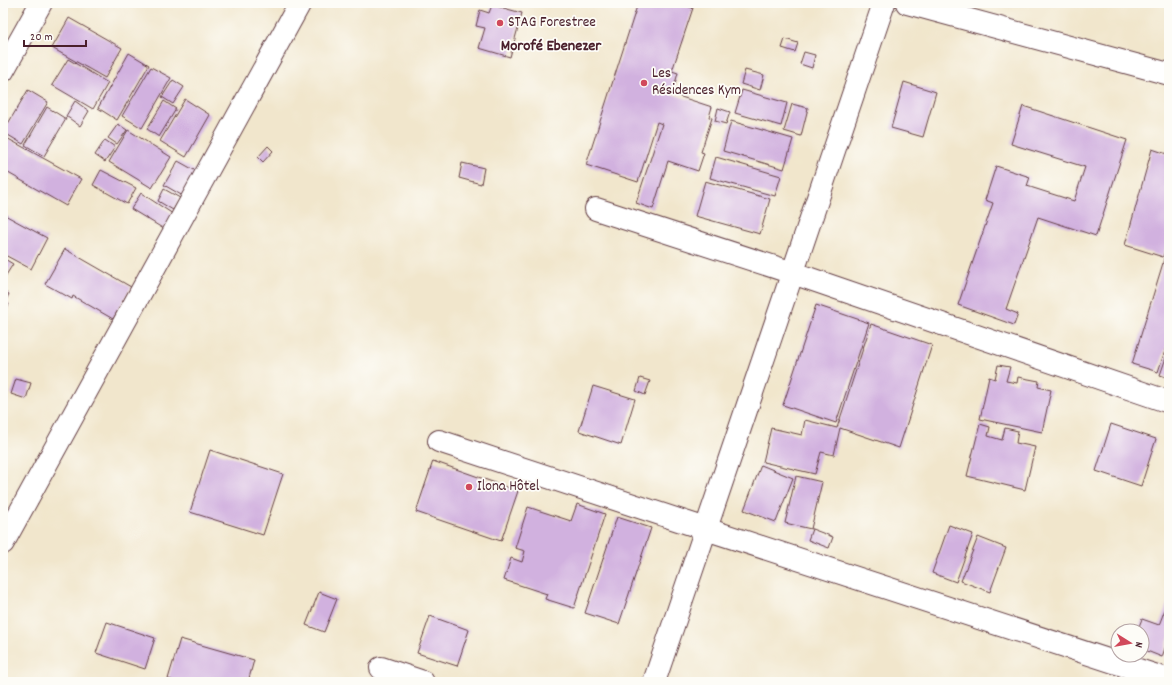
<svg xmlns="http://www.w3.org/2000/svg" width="1172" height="685" viewBox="0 0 1172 685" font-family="Dekko,sans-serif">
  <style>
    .building { fill: #d1b1df }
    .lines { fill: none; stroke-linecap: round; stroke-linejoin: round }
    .minor-casing { stroke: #633d43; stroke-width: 24 }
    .minor { stroke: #fff; stroke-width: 22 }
    .poi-dot { fill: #d1495b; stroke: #fdfcf7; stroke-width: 1.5 }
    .labels { text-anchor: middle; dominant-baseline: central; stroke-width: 3.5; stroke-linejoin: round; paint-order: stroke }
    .poi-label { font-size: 15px; fill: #4a1f2b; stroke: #fdfcf7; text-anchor: start }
    .neighbourhood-label { font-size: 16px; font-weight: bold; fill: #4a1f2b; stroke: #fdfcf7 }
  </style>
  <rect width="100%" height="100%" fill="#fdfcf7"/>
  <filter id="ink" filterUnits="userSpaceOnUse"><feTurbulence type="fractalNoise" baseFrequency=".025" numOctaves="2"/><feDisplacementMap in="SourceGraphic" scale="8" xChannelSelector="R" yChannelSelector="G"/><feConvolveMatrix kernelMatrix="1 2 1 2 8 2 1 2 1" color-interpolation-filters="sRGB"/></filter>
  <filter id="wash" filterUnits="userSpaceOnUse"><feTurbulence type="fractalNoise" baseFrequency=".012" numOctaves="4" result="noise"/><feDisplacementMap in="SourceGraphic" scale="16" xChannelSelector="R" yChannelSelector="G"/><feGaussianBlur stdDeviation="0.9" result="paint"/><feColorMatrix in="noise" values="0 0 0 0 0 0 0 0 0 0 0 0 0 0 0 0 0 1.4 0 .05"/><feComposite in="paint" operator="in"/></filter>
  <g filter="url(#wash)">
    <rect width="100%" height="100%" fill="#f1e6cc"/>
    <g id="blocks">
      <path class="building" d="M 638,3 L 677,3 L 693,8 L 672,71 L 678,73 L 672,94 L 712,107 L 709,117 L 712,118 L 701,152 L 704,153 L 698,171 L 668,161 L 653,209 L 636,203 L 662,124 L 657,122 L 638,182 L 586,165 Z
        M 492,5 L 522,13 L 510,57 L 479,48 L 485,28 L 476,26 L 480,10 L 489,13 Z
        M 69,18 L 122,48 L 105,78 L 52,48 Z
        M 785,39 L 798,43 L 795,52 L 782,48 Z
        M 804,52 L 815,55 L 812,68 L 800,64 Z
        M 129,53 L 149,65 L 117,120 L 98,108 Z
        M 68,59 L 108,83 L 93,109 L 52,85 Z
        M 151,67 L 171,78 L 142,128 L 122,116 Z
        M 745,70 L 764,75 L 760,90 L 741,84 Z
        M 173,80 L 184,87 L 173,104 L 162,97 Z
        M 904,82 L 936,92 L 923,137 L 891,128 Z
        M 28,90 L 48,102 L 23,144 L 3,132 Z
        M 742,90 L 787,103 L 781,126 L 735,113 Z
        M 185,99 L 210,115 L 186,157 L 160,141 Z
        M 75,101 L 89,111 L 80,126 L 66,116 Z
        M 164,101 L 176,109 L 159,137 L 147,129 Z
        M 792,104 L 808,108 L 801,136 L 784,131 Z
        M 1023,106 L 1127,140 L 1096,236 L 1038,217 L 1006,309 L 1018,314 L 1014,325 L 958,305 L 993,203 L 985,200 L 996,166 L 1030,177 L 1027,186 L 1074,201 L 1085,167 L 1011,144 Z
        M 47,107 L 66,119 L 44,156 L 25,145 Z
        M 718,108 L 730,112 L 726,124 L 715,121 Z
        M 731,121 L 793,139 L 784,169 L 723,151 Z
        M 118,124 L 127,130 L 117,144 L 108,138 Z
        M 128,130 L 171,157 L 152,188 L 109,162 Z
        M 3,136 L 81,179 L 66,206 L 3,170 Z
        M 105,140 L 115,147 L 105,162 L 95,155 Z
        M 268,146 L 273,151 L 263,162 L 258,157 Z
        M 1169,148 L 1169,238 L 1163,257 L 1125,245 L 1152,149 L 1167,154 Z
        M 716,157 L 781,176 L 775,196 L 710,178 Z
        M 178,161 L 196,171 L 183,196 L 164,185 Z
        M 462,163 L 484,168 L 481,184 L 459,178 Z
        M 101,170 L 136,188 L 127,204 L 93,185 Z
        M 705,181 L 770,199 L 760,234 L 695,216 Z
        M 164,189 L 180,198 L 173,210 L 158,201 Z
        M 141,193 L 173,214 L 164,229 L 131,209 Z
        M 3,214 L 47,238 L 31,269 L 3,254 Z
        M 1168,245 L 1169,245 L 1169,263 L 1164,262 Z
        M 65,249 L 131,287 L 113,319 L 73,296 L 72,299 L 45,284 Z
        M 3,258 L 13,264 L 3,280 Z
        M 1163,263 L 1169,265 L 1169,338 L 1158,372 L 1132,364 Z
        M 3,291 L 9,294 L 5,302 L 9,304 L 3,315 Z
        M 816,305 L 869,323 L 836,423 L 783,405 Z
        M 871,324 L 932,345 L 899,448 L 840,428 L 834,455 L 821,452 L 815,474 L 763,462 L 771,428 L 802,435 L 805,420 L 837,428 Z
        M 1169,349 L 1169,378 L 1160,375 Z
        M 998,365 L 1010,367 L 1006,381 L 1017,383 L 1018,377 L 1039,381 L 1038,387 L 1051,390 L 1042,432 L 980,419 L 989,377 L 995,379 Z
        M 640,378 L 650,381 L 645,395 L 636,391 Z
        M 16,379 L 31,383 L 26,399 L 11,394 Z
        M 593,386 L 635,399 L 621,445 L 579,431 Z
        M 980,424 L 990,427 L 988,436 L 1002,440 L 1005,428 L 1018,431 L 1016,443 L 1035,447 L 1025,490 L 967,476 Z
        M 1111,424 L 1156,439 L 1141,486 L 1096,471 Z
        M 210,450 L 283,474 L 263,535 L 190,512 Z
        M 433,461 L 518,491 L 501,541 L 416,512 Z
        M 761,465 L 793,478 L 776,522 L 744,510 Z
        M 796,476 L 822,482 L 811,529 L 785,523 Z
        M 577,504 L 605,514 L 574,608 L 545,599 L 547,594 L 504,580 L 511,558 L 522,562 L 525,551 L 515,548 L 528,507 L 571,521 Z
        M 617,517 L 651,528 L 619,624 L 585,613 Z
        M 949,525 L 973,534 L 956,582 L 932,573 Z
        M 812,529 L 833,537 L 829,548 L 808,540 Z
        M 978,537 L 1006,548 L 990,592 L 961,581 Z
        M 319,592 L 337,599 L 324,632 L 306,625 Z
        M 1169,599 L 1169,637 L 1162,657 L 1142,649 L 1142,631 L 1137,631 L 1142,619 L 1159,625 Z
        M 430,616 L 469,630 L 457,666 L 417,653 Z
        M 107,622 L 155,638 L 145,669 L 96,653 Z
        M 180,639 L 254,660 L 248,682 L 178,682 L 168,679 Z"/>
    </g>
  </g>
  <g filter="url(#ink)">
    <use href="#blocks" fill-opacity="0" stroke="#633d43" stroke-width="1"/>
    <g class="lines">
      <g class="minor-casing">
        <path id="minor" d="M 907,3 L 1169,74
          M 3,71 L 41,3
          M 596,209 L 793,273 L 1169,402
          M 439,441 L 706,529 L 1169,680
          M 3,543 L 300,3
          M 381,668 L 423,682
          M 654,682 L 884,3"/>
      </g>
      <use href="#minor" class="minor"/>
    </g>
  </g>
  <g class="poi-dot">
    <circle cx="500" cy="23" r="4"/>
    <circle cx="644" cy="83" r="4"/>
    <circle cx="469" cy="487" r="4"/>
  </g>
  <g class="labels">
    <g class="poi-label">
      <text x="508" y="23">STAG Forestree</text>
      <text x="652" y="74">Les<tspan x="652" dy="17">Résidences Kym</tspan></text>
      <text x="477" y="487">Ilona Hôtel</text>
    </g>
    <g class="neighbourhood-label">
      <text x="551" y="46">Morofé Ebenezer</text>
    </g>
  </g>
  <rect width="1172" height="685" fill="none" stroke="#fdfcf7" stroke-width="16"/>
  <g transform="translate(1130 643) rotate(101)"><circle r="19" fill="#fdfcf7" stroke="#b5a4a5"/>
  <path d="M0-3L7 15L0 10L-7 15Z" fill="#d1495b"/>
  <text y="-6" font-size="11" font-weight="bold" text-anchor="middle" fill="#4a1f2b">N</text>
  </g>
  <path d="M24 40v6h62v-6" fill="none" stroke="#4a1f2b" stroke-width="2"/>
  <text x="30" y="40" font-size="12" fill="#4a1f2b" stroke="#fdfcf7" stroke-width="3" paint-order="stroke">20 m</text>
</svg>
